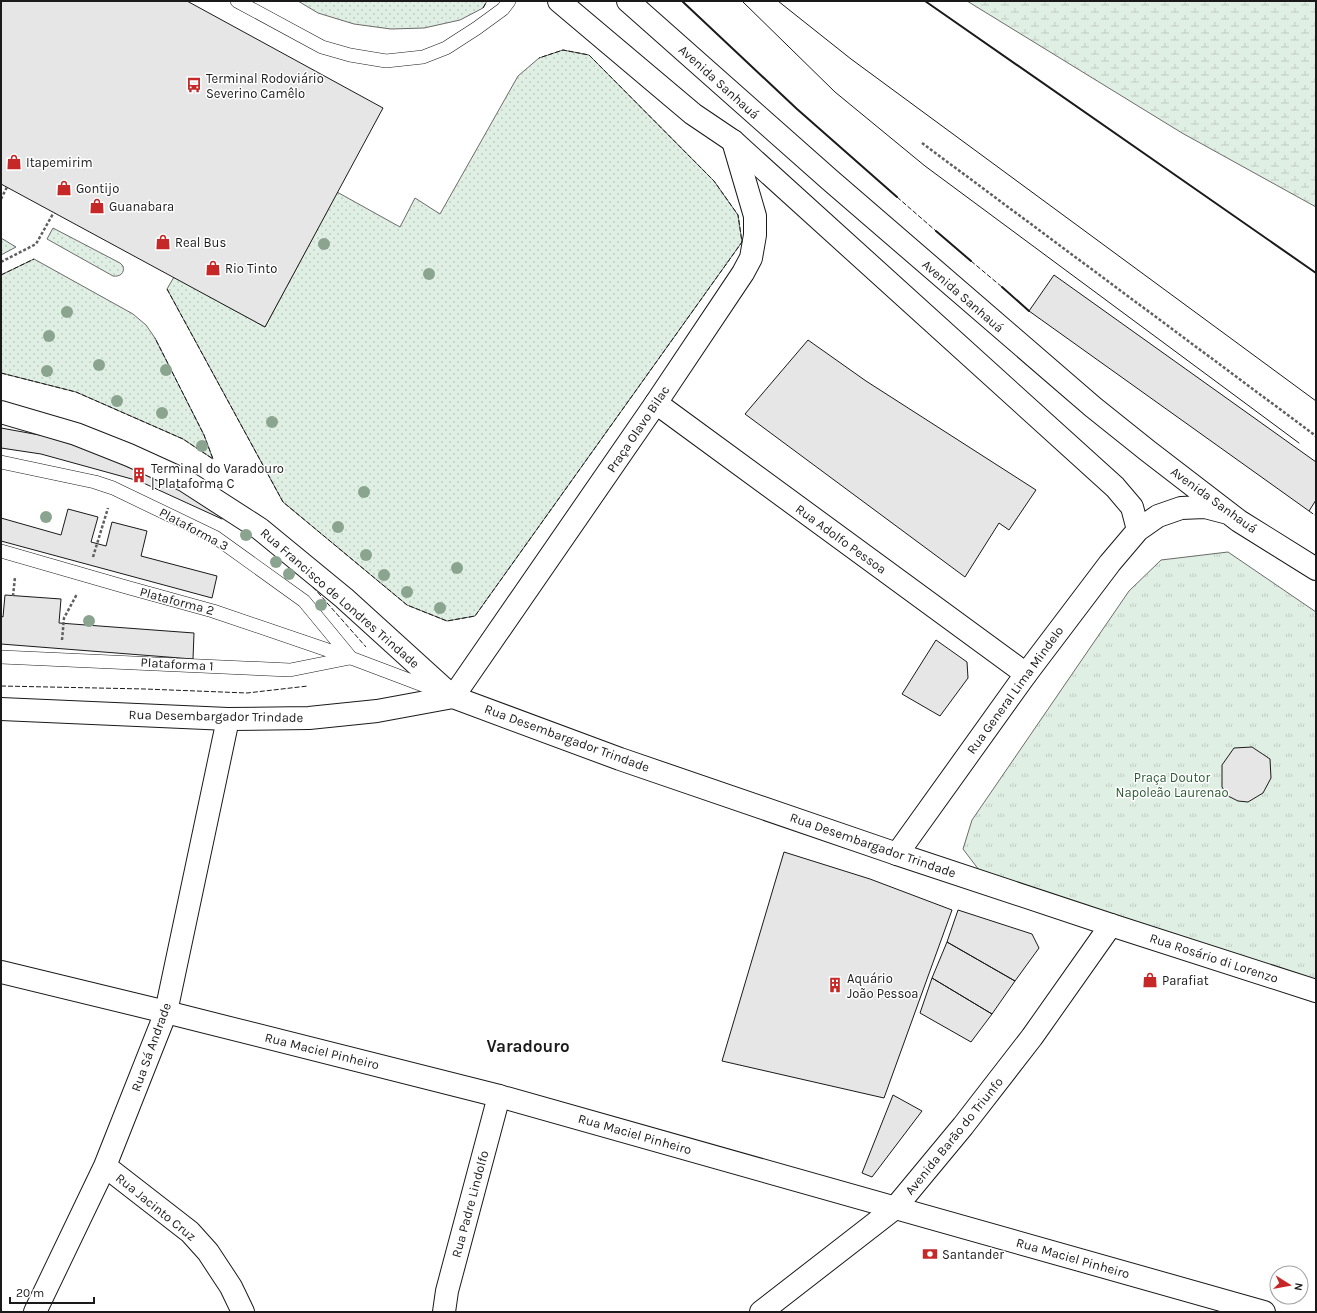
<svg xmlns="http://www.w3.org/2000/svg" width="1317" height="1313" viewBox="0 0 1317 1313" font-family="Karla,sans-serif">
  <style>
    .grass { fill: url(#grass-dots); stroke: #6a6a6a }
    .wetland { fill: url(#wetland-marsh); stroke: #6a6a6a }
    .park { fill: url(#park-tufts); stroke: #6a6a6a }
    .building { fill: #e6e6e6; stroke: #1a1a1a }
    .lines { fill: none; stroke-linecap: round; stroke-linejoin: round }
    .lane-casing { stroke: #1a1a1a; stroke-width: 14 }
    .street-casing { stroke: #1a1a1a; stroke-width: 24 }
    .secondary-casing { stroke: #1a1a1a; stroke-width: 24 }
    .primary-casing { stroke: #1a1a1a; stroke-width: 24 }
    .path { stroke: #5f5f5f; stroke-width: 2.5; stroke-dasharray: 3 2; stroke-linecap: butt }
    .lane { stroke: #fff; stroke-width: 13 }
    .street { stroke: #fff; stroke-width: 22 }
    .secondary { stroke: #fff; stroke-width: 22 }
    .primary { stroke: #fff; stroke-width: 22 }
    .tram { stroke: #1a1a1a; stroke-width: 1 }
    .fence { stroke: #1a1a1a; stroke-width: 1; stroke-dasharray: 5 2; stroke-linecap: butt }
    .wall { stroke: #1a1a1a; stroke-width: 2 }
    .tree { fill: #8aa48f }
    .labels { text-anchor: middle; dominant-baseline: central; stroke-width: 3; stroke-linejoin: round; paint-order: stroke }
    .poi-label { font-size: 13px; fill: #1a1a1a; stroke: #fff; text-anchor: start }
    .street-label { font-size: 13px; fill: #1a1a1a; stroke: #fff }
    .park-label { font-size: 13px; fill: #2b5a34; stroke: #fff }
    .district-label { font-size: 17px; font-weight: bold; fill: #1a1a1a; stroke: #fff }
  </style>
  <defs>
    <pattern id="grass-dots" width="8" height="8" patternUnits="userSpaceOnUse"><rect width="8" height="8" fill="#e0efe3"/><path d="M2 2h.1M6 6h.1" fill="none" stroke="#c0ccc2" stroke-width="1.8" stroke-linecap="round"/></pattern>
    <pattern id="wetland-marsh" width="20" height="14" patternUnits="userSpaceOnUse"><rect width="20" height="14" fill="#e0efe3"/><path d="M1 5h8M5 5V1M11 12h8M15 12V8" fill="none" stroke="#c0ccc2"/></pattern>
    <pattern id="park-tufts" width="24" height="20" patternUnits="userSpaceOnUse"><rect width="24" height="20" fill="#e0efe3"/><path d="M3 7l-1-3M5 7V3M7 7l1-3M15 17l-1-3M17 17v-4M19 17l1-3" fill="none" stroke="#c0ccc2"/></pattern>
  </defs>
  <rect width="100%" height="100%" fill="#fff"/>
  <path class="grass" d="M 298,1 L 487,1 L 483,8 L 460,20 L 424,28 L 391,29 L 354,24 L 318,13 Z
    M 563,50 L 589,55 L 714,181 L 738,215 L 742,242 L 475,616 L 447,621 L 407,605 L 283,502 L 167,289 L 174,277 L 265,327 L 337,192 L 400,227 L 415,198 L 440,214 L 518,76 L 539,58 Z
    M 53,228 L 120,263 L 123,266 C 125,273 120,277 113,276 L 47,239 Z
    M 1,238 L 16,247 L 1,255 Z
    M 34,259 L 133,314 L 146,325 L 155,338 L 204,435 L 213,459 L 183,439 L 76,392 L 1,373 L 1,275 Z"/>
  <path class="wetland" d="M 967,1 L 1316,1 L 1316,207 L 1182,133 Z"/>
  <path class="park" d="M 1228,552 L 1316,612 L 1316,980 L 1134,924 L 979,870 L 963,849 L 972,820 L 1129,591 L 1161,560 Z"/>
  <path class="building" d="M 1,1 L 187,1 L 383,108 L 265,327 L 1,184 Z
    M 1054,275 L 1316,462 L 1316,500 L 1309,511 L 1029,311 Z
    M 808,340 L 866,381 L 1036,490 L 1009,530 L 999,523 L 965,577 L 745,414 Z
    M 1,428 L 45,436 L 151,469 L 227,515 L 222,519 L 139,481 L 41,454 L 1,448 Z
    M 68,509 L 98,517 L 91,542 L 106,546 L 112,522 L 147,531 L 141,556 L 217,576 L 212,598 L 1,541 L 1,518 L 61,535 Z
    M 5,595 L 61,599 L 59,623 L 194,633 L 193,659 L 1,644 L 1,616 L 3,617 Z
    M 936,640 L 967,662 L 968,678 L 940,716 L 902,694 Z
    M 1252,747 L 1270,759 L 1271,778 L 1263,793 L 1248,802 L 1238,801 L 1228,796 L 1222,787 L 1222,765 L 1234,748 Z
    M 784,852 L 870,879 L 952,910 L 884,1098 L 722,1061 Z
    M 958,910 L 1032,934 L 1039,948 L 1015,981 L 947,942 Z
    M 947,942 L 1015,981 L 992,1014 L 932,978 Z
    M 932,978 L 992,1014 L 971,1042 L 920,1013 Z
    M 893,1095 L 922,1111 L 872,1177 L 862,1173 Z"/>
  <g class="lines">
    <g class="lane-casing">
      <path id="lane" d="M 237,1 L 322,47 L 350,55 L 386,61 L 423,57 L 446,48 L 477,28 L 503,9 L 509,1
        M 1,462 L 95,482 L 113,488 L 215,537 L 304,601 L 351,658
        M 1,551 L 126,587 L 213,611 L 351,658 L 441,692
        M 1,657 L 290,670 L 350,658"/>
    </g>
    <g class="street-casing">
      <path id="street" d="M 656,403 L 1026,674
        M 1111,925 L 1316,991
        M 105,1166 L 190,1232 L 208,1252 L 231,1287 L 243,1312
        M 35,1312 L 105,1166 L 166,1012 L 228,719
        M 444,1312 L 447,1291 L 499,1096"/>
    </g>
    <g class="secondary-casing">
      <path id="secondary" d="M 1,412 L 76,434 L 129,455 L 184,480 L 260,529 L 344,598 L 453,697 L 656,403 L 743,273 L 751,258 L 755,235 L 755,216 L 733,141
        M 761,1312 L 895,1208 L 963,1126 L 1032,1037 L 1111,925 L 897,854"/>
    </g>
    <g class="primary-casing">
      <path id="primary" d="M 559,1 L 693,114 L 733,141 L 1115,487 L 1132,507 L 1138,530
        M 628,1 L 830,180 L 1093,407 L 1148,451 L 1239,521 L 1316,569
        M 1,709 L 228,719 L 309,718 L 377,711 L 453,697 L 620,759 L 897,854 L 1026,674 L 1110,563 L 1138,530 L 1158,516 L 1181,508 L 1205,507 L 1228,513
        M 1,972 L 166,1012 L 499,1096 L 1264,1312"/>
    </g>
    <path class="path" d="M 922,143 L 1316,436
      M 1,199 L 7,187
      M 1,262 L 36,244 L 54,212
      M 93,557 L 108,508
      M 13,596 L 15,577
      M 62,640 L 64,618 L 77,594"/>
    <use href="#lane" class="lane"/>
    <use href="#street" class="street"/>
    <use href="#secondary" class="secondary"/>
    <use href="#primary" class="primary"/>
    <path class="tram" d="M 742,1 L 835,92 L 925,166 L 1299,443
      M 778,1 L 851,59 L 1316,401"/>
    <path class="fence" d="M 483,8 L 487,1
      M 897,197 L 936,231
      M 971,261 L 1002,287
      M 1,275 L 34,259
      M 167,289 L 283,502 L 407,605 L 447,621 L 475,616 L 742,242 L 738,215 L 714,181 L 589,55 L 563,50 L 539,58
      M 1,373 L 76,392 L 183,439 L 213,459 L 204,435 L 155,338
      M 1309,511 L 1316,516
      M 313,587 L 366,647
      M 1,686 L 145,689 L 247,693 L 308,686"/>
    <path class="wall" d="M 682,1 L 797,109 L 897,197
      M 925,1 L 1316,273
      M 936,231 L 971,261
      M 1002,287 L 1029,311"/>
  </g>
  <g class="tree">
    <circle cx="324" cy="244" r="6"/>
    <circle cx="429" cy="274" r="6"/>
    <circle cx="67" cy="312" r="6"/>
    <circle cx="49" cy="336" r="6"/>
    <circle cx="99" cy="365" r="6"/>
    <circle cx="166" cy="370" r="6"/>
    <circle cx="47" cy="371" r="6"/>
    <circle cx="117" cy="401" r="6"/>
    <circle cx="162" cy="413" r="6"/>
    <circle cx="272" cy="422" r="6"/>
    <circle cx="202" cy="446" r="6"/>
    <circle cx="364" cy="492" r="6"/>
    <circle cx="46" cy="517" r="6"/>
    <circle cx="338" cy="527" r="6"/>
    <circle cx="246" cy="535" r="6"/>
    <circle cx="366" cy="555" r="6"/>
    <circle cx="276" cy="562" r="6"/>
    <circle cx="457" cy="568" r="6"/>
    <circle cx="289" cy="574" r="6"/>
    <circle cx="384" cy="575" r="6"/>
    <circle cx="407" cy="592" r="6"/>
    <circle cx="321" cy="605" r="6"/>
    <circle cx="440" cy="608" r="6"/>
    <circle cx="89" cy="621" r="6"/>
  </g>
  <defs>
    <g id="bus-bare" transform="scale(1.2)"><path d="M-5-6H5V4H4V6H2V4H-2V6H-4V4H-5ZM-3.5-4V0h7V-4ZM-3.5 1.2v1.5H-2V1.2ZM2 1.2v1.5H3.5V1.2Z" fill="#c62828" stroke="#fff" stroke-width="2.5" paint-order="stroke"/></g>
    <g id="shop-bare" transform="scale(1.2)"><path d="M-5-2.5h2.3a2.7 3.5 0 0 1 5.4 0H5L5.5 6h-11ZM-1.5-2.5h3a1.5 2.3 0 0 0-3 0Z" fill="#c62828" stroke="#fff" stroke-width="2.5" paint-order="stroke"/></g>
    <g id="building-bare" transform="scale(1.2)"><path d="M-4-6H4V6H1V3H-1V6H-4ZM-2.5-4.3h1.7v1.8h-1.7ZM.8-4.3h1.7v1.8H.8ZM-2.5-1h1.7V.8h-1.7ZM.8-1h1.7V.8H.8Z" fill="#c62828" stroke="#fff" stroke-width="2.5" paint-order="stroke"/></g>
    <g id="bank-bare" transform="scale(1.2)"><path d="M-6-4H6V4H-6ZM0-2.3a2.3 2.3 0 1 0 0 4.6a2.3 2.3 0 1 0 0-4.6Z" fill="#c62828" stroke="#fff" stroke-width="2.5" paint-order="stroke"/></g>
  </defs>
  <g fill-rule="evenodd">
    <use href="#bus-bare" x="194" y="85"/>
    <use href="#shop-bare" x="14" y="162"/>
    <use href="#shop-bare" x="64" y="188"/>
    <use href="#shop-bare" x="97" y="206"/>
    <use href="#shop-bare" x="163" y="242"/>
    <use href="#shop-bare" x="213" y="268"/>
    <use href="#building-bare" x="139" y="475"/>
    <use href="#shop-bare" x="1150" y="980"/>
    <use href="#building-bare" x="835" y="985"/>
    <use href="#bank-bare" x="930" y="1254"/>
  </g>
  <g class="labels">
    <g class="poi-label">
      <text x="206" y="78">Terminal Rodoviário<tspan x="206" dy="15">Severino Camêlo</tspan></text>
      <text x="26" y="162">Itapemirim</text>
      <text x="76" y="188">Gontijo</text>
      <text x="109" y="206">Guanabara</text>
      <text x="175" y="242">Real Bus</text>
      <text x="225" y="268">Rio Tinto</text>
      <text x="151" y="468">Terminal do Varadouro<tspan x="151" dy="15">| Plataforma C</tspan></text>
      <text x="847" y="978">Aquário<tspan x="847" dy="15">João Pessoa</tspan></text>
      <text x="1162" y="980">Parafiat</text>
      <text x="942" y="1254">Santander</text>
    </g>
    <g class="street-label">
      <text transform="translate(719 82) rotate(42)">Avenida Sanhauá</text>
      <text transform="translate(963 296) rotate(41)">Avenida Sanhauá</text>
      <text transform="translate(638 429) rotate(-56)">Praça Olavo Bilac</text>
      <text transform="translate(1214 500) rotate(36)">Avenida Sanhauá</text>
      <text transform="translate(194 529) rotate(28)">Plataforma 3</text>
      <text transform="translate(841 539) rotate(36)">Rua Adolfo Pessoa</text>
      <text transform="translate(340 598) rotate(41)">Rua Francisco de Londres Trindade</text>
      <text transform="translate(177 601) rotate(15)">Plataforma 2</text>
      <text transform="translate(177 664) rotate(3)">Plataforma 1</text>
      <text transform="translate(1015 690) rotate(-54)">Rua General Lima Mindelo</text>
      <text transform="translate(216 716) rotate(1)">Rua Desembargador Trindade</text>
      <text transform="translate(567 738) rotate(20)">Rua Desembargador Trindade</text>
      <text transform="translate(873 845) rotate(19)">Rua Desembargador Trindade</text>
      <text transform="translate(1214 958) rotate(18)">Rua Rosário di Lorenzo</text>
      <text transform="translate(151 1047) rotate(-70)">Rua Sá Andrade</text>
      <text transform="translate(322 1051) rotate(14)">Rua Maciel Pinheiro</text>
      <text transform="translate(635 1134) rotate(16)">Rua Maciel Pinheiro</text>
      <text transform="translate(954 1136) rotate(-51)">Avenida Barão do Triunfo</text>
      <text transform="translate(470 1204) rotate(-75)">Rua Padre Lindolfo</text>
      <text transform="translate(156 1207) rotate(39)">Rua Jacinto Cruz</text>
      <text transform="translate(1073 1258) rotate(16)">Rua Maciel Pinheiro</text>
    </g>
    <g class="park-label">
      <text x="1172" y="777">Praça Doutor<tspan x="1172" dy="15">Napoleão Laurenao</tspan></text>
    </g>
    <g class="district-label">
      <text x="528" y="1046">Varadouro</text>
    </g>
  </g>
  <rect width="1317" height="1313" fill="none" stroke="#1a1a1a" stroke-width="4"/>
  <g transform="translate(1289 1285) rotate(101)"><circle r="19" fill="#ffffff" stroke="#a3a3a3"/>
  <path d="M0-3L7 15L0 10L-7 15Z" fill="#c62828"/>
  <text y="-6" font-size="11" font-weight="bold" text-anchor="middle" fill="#1a1a1a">N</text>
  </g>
  <path d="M10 1297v6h84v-6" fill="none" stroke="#1a1a1a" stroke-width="2"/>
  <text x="16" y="1297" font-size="12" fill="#1a1a1a" stroke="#ffffff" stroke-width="3" paint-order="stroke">20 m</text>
</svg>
